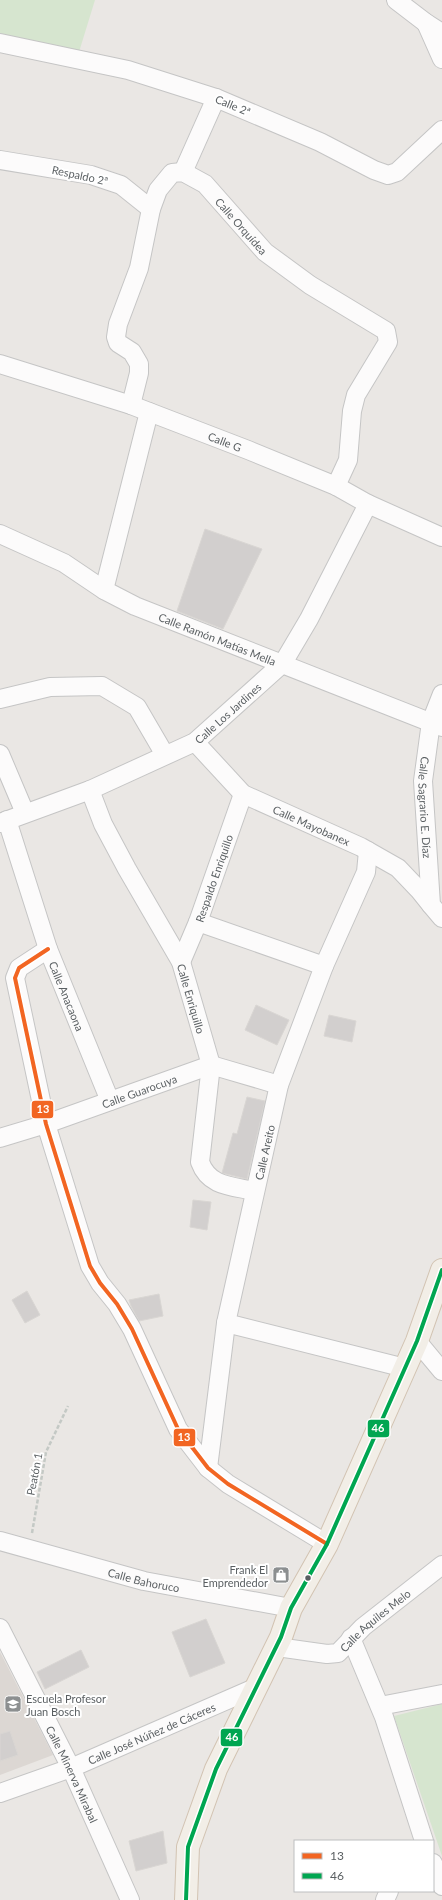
<svg xmlns="http://www.w3.org/2000/svg" width="442" height="1900" viewBox="0 0 442 1900" font-family="Lato,sans-serif">
  <style>
    .education { fill: #dcd7d3 }
    .pitch { fill: #d6e5cf }
    .building { fill: #d2cfce; stroke: #d9d6d3 }
    .lines { fill: none; stroke-linecap: round; stroke-linejoin: round }
    .minor-casing { stroke: #c5c5c5; stroke-width: 20 }
    .major-casing { stroke: #d2c3b2; stroke-width: 24 }
    .path { stroke: #c4c9c5; stroke-width: 2.5; stroke-dasharray: 4 2; stroke-linecap: butt }
    .minor { stroke: #fcfbfb; stroke-width: 18 }
    .major { stroke: #f2eee7; stroke-width: 22 }
    .bus-1-casing { stroke: #fff; stroke-width: 7 }
    .bus-2-casing { stroke: #fff; stroke-width: 7 }
    .bus-1 { stroke: #f26522; stroke-width: 4 }
    .bus-2 { stroke: #00a651; stroke-width: 4 }
    .bus-dot { fill: #5a5f62; stroke: #fff; stroke-width: 1.5 }
    .labels { text-anchor: middle; dominant-baseline: central; stroke-width: 4; stroke-linejoin: round; paint-order: stroke }
    .street-label { font-size: 11px; fill: #5a5f62; stroke: #fff }
    .poi-label { font-size: 11px; fill: #5a5f62; stroke: #fff; text-anchor: end }
    .line-badge { stroke: #fff; stroke-width: 1.5 }
    .badge-label { font-size: 11px; text-anchor: middle; font-weight: bold; fill: #fff }
  </style>
  <rect width="100%" height="100%" fill="#eae7e4"/>
  <path class="education" d="M 0,1652 L 53,1755 L 0,1775 Z"/>
  <path class="pitch" d="M 0,0 L 95,0 L 79,52 L 0,36 Z
    M 442,1704 L 442,1856 L 394,1716 Z"/>
  <path class="building" d="M 205,529 L 262,549 L 223,629 L 177,611 Z
    M 256,1005 L 289,1020 L 277,1045 L 245,1030 Z
    M 329,1015 L 356,1021 L 352,1042 L 324,1036 Z
    M 247,1097 L 265,1101 L 247,1179 L 222,1173 L 233,1133 L 237,1134 Z
    M 193,1200 L 211,1202 L 207,1230 L 190,1227 Z
    M 27,1291 L 40,1315 L 25,1323 L 12,1300 Z
    M 159,1294 L 163,1316 L 139,1321 L 131,1306 L 129,1300 Z
    M 206,1619 L 225,1663 L 190,1677 L 172,1632 Z
    M 81,1650 L 89,1667 L 45,1689 L 37,1672 Z
    M 10,1731 L 18,1755 L 0,1761 L 0,1734 Z
    M 163,1831 L 167,1863 L 136,1871 L 129,1841 Z"/>
  <g class="lines">
    <g class="minor-casing">
      <g id="minor">
        <path d="M 396,0 L 426,23 L 442,33"/>
        <path d="M 426,23 L 442,59"/>
        <path d="M 0,43 L 128,70 L 216,98 L 320,142 L 374,170 L 388,175 L 397,172 L 442,130"/>
        <path d="M 0,160 L 91,175 L 121,185 L 151,209"/>
        <path d="M 183,172 L 216,98"/>
        <path id="s1" d="M 0,364 L 131,405 L 248,450 L 336,486 L 368,504 L 442,537"/>
        <path id="s2" d="M 131,405 L 139,373 L 139,364 L 132,352 L 118,343 L 116,337 L 118,324 L 139,268 L 151,209 L 158,190 L 172,173 L 183,172 L 205,184 L 265,252 L 310,285 L 386,331 L 388,342 L 356,395 L 352,411 L 348,460 L 336,486"/>
        <path id="s3" d="M 0,534 L 64,563 L 104,590 L 135,606 L 442,727"/>
        <path d="M 104,590 L 149,412"/>
        <path id="s4" d="M 442,694 L 431,722 L 423,781 L 431,905 L 442,918"/>
        <path d="M 0,699 L 50,687 L 102,686 L 137,707 L 165,755"/>
        <path id="s5" d="M 195,742 L 243,794 L 361,847 L 398,868 L 419,890 L 431,905"/>
        <path d="M 0,754 L 25,813"/>
        <path id="s6" d="M 90,790 L 103,824 L 127,869 L 181,962 L 211,1065 L 200,1162 C 209,1187 232,1186 255,1191"/>
        <path id="s7" d="M 7,820 L 48,949 L 110,1101"/>
        <path id="s8" d="M 0,823 L 90,790 L 195,742 L 283,663 L 309,619 L 368,504"/>
        <path d="M 198,922 L 324,966"/>
        <path d="M 48,949 L 19,968 L 15,978 L 46,1124 L 90,1266 L 100,1283 L 117,1304 L 132,1329 L 178,1429 L 208,1468 L 228,1484 L 327,1544"/>
        <path id="s9" d="M 181,962 L 198,922 L 243,794"/>
        <path id="s10" d="M 0,1138 L 46,1124 L 211,1065 L 279,1085"/>
        <path d="M 226,1323 L 405,1368"/>
        <path d="M 417,1341 L 442,1371"/>
        <path id="s11" d="M 208,1468 L 226,1323 L 279,1085 L 324,966 L 366,872 L 368,851"/>
        <path id="s12" d="M 0,1541 L 144,1581 L 291,1608"/>
        <path id="s13" d="M 0,1628 L 71,1768 L 130,1900"/>
        <path d="M 351,1638 L 384,1717 L 424,1841"/>
        <path id="s14" d="M 277,1647 L 327,1654 L 338,1653 L 363,1627 L 442,1565"/>
        <path d="M 380,1706 L 442,1694"/>
        <path id="s15" d="M 0,1793 L 71,1768 L 257,1687"/>
        <path d="M 433,1863 L 442,1886"/>
        <path d="M 385,1900 L 389,1891"/>
      </g>
    </g>
    <g class="major-casing">
      <path id="major" d="M 186,1900 L 188,1847 L 216,1769 L 281,1637 L 291,1608 L 327,1544 L 417,1341 L 442,1270"/>
    </g>
    <path class="path" d="M 32,1533 L 46,1452 L 68,1406"/>
    <use href="#minor" class="minor"/>
    <use href="#major" class="major"/>
    <g class="bus-1-casing">
      <path id="bus-1" d="M 48,949 L 19,968 L 15,978 L 46,1124 L 90,1266 L 100,1283 L 117,1304 L 132,1329 L 178,1429 L 208,1468 L 228,1484 L 327,1544"/>
    </g>
    <g class="bus-2-casing">
      <path id="bus-2" d="M 186,1900 L 188,1847 L 216,1769 L 281,1637 L 291,1608 L 327,1544 L 417,1341 L 442,1270"/>
    </g>
    <use href="#bus-1" class="bus-1"/>
    <use href="#bus-2" class="bus-2"/>
  </g>
  <defs>
    <g id="shop-square" transform="scale(0.9)"><rect x="-9" y="-9" width="18" height="18" rx="4" fill="#8c8f90" stroke="#fff"/><path d="M-5-2.5h2.3a2.7 3.5 0 0 1 5.4 0H5L5.5 6h-11ZM-1.5-2.5h3a1.5 2.3 0 0 0-3 0Z" fill="#fff"/></g>
    <g id="school-square" transform="scale(0.9)"><rect x="-9" y="-9" width="18" height="18" rx="4" fill="#8c8f90" stroke="#fff"/><path d="M0-5L7-2L0 1L-7-2ZM-4 1L0 2.5L4 1V4Q0 6-4 4Z" fill="#fff"/></g>
  </defs>
  <g fill-rule="evenodd">
    <use href="#shop-square" x="281" y="1575"/>
    <use href="#school-square" x="13" y="1704"/>
  </g>
  <circle class="bus-dot" cx="308" cy="1578" r="3.5"/>
  <g class="labels">
    <g class="street-label">
      <text transform="translate(233 105) rotate(22)">Calle 2ª</text>
      <text transform="translate(80 175) rotate(12)">Respaldo 2ª</text>
      <text stroke="none"><textPath href="#s2" startOffset="346">Calle Orquídea</textPath></text>
      <text stroke="none"><textPath href="#s1" startOffset="238">Calle G</textPath></text>
      <text stroke="none"><textPath href="#s3" startOffset="242">Calle Ramón Matías Mella</textPath></text>
      <text stroke="none"><textPath href="#s8" startOffset="255">Calle Los Jardines</textPath></text>
      <text stroke="none"><textPath href="#s4" startOffset="116">Calle Sagrario E. Díaz</textPath></text>
      <text stroke="none"><textPath href="#s5" startOffset="146">Calle Mayobanex</textPath></text>
      <text stroke="none"><textPath href="#s9" startOffset="90">Respaldo Enriquillo</textPath></text>
      <text stroke="none"><textPath href="#s7" startOffset="186">Calle Anacaona</textPath></text>
      <text stroke="none"><textPath href="#s6" startOffset="233">Calle Enriquillo</textPath></text>
      <text stroke="none"><textPath href="#s10" startOffset="147">Calle Guarocuya</textPath></text>
      <text stroke="none"><textPath href="#s11" startOffset="321">Calle Areito</textPath></text>
      <text transform="translate(34 1474) rotate(-79)">Peatón 1</text>
      <text stroke="none"><textPath href="#s12" startOffset="149">Calle Bahoruco</textPath></text>
      <text stroke="none"><textPath href="#s14" startOffset="111">Calle Aquiles Melo</textPath></text>
      <text stroke="none"><textPath href="#s15" startOffset="163">Calle José Núñez de Cáceres</textPath></text>
      <text stroke="none"><textPath href="#s13" startOffset="163">Calle Minerva Mirabal</textPath></text>
    </g>
    <g class="poi-label">
      <text x="268" y="1569">Frank El<tspan x="268" dy="13">Emprendedor</tspan></text>
      <text x="26" y="1698" text-anchor="start">Escuela Profesor<tspan x="26" dy="13">Juan Bosch</tspan></text>
    </g>
  </g>
  <g class="line-badge">
    <rect x="31" y="1100" width="23" height="19" rx="4" fill="#f26522"/>
    <rect x="367" y="1419" width="23" height="19" rx="4" fill="#00a651"/>
    <rect x="173" y="1428" width="23" height="19" rx="4" fill="#f26522"/>
    <rect x="220" y="1728" width="23" height="19" rx="4" fill="#00a651"/>
  </g>
  <g class="badge-label">
    <text x="43" y="1113">13</text>
    <text x="378" y="1432">46</text>
    <text x="184" y="1441">13</text>
    <text x="232" y="1741">46</text>
  </g>
  <rect x="294" y="1840" width="140" height="52" fill="#ffffff" stroke="#bdbfc0"/>
  <rect x="302" y="1853" width="20" height="6" fill="#f26522" stroke="#bdbfc0"/>
  <text x="330" y="1860" font-size="12" fill="#5a5f62">13</text>
  <rect x="302" y="1873" width="20" height="6" fill="#00a651" stroke="#bdbfc0"/>
  <text x="330" y="1880" font-size="12" fill="#5a5f62">46</text>
</svg>
